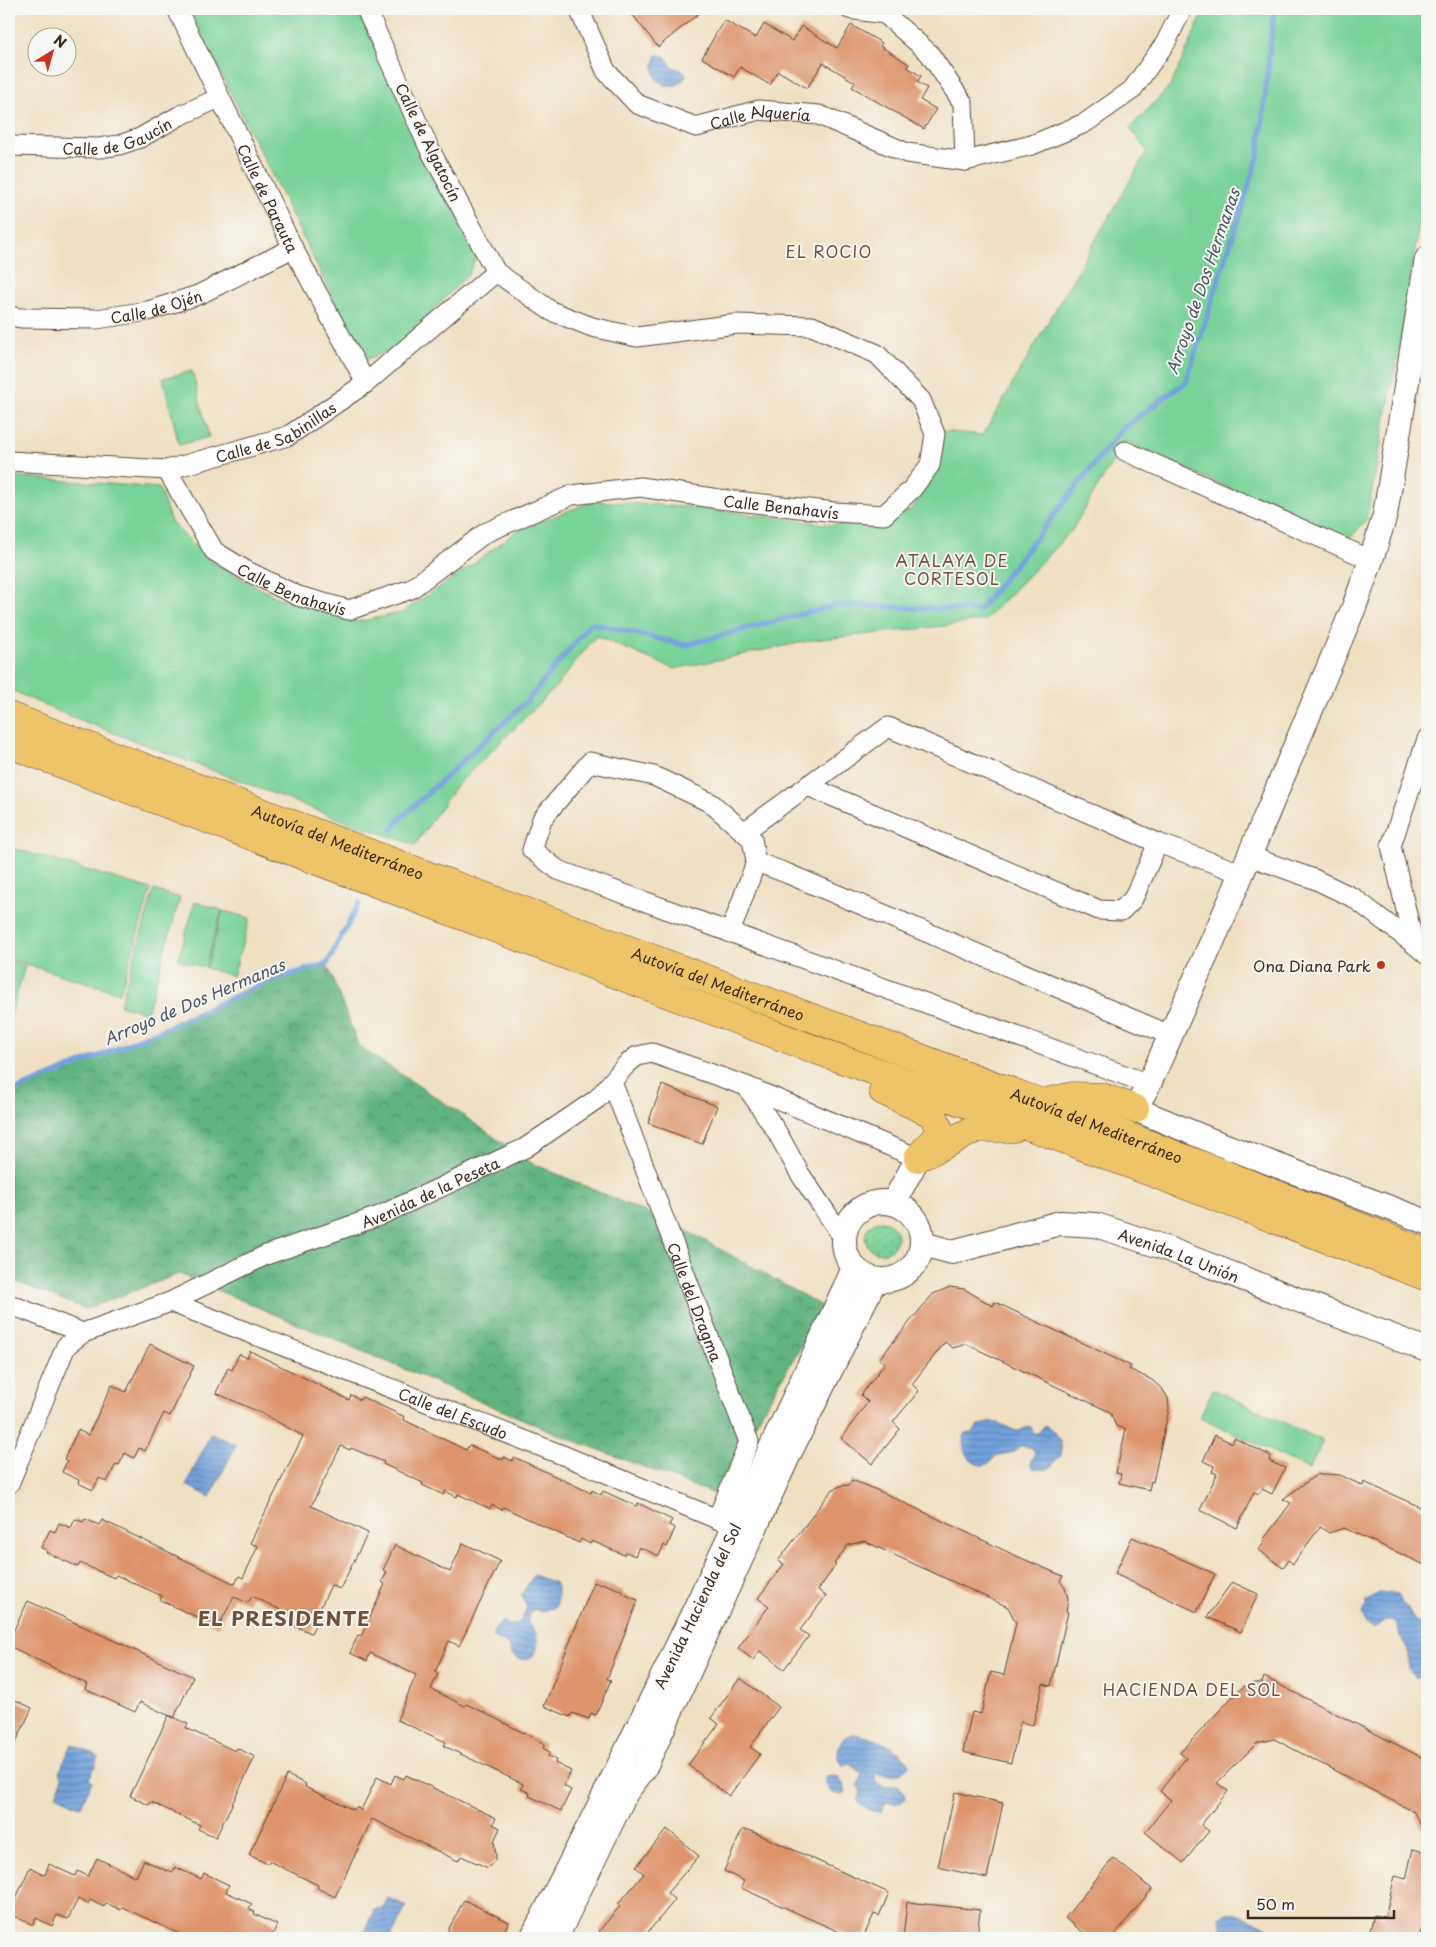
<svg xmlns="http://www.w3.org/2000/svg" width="1436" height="1947" viewBox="0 0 1436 1947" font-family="'Playpen Sans',sans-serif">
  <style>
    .grass { fill: #79d399; stroke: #5a7e5c }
    .forest { fill: url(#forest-crowns); stroke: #4e7050 }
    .park { fill: url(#park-dots); stroke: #5a7e5c }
    .water { fill: url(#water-rules); stroke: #56667d }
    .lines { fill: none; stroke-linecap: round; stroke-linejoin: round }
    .stream { stroke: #72a2dc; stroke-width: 5.5 }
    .building { fill: #de946a }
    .minor-casing { stroke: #564537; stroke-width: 21 }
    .tertiary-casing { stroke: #564537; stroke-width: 26 }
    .trunk-casing { stroke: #564537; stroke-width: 29 }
    .minor { stroke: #fff; stroke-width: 19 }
    .tertiary { stroke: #fff; stroke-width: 24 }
    .trunk { stroke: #efc469; stroke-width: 28 }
    .poi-dot { fill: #c8321e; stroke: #f6f6f2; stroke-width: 2 }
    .labels { text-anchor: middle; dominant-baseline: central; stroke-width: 4; stroke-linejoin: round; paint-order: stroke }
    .street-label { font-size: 15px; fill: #3b2a1e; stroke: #f6f6f2 }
    .poi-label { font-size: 15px; fill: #3b2a1e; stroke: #f6f6f2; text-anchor: end }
    .neighbourhood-label { font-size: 16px; letter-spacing: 1px; fill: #744f39; stroke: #f6f6f2 }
    .water-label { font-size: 16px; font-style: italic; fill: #4e5460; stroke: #f6f6f2 }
    .district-label { font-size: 20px; font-weight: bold; letter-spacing: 1px; fill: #744f39; stroke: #f6f6f2 }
  </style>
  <defs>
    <pattern id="forest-crowns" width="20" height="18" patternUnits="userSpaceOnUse" patternTransform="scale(1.25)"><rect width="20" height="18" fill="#62b581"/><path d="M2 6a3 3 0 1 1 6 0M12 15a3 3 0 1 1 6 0" fill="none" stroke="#529369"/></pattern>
    <pattern id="park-dots" width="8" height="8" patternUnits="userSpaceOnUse" patternTransform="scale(1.25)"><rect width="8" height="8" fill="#79d399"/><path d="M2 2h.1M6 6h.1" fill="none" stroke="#6ab583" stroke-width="1.8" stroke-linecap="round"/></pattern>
    <pattern id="water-rules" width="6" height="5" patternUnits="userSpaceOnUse" patternTransform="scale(1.25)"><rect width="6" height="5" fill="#72a2dc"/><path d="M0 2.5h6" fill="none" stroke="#5f84b2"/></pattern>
  </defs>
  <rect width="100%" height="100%" fill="#f6f6f2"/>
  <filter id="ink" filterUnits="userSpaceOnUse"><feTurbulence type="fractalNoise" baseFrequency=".02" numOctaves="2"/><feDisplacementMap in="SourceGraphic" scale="10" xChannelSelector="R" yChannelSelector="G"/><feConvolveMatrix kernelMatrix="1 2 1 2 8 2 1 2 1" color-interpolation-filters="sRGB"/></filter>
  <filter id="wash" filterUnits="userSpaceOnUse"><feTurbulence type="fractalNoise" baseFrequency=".0096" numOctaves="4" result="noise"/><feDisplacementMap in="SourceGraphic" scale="20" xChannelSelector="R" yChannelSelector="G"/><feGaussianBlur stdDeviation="1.12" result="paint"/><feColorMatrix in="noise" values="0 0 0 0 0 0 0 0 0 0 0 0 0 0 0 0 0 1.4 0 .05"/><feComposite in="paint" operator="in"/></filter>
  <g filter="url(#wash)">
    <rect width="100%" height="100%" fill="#f0e0c2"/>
    <path class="grass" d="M 189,9 L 357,9 L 476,256 L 469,274 L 392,350 L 364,360 Z
      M 1205,9 L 1397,9 L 1427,17 L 1427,172 L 1400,344 L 1366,520 L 1347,542 L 1125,441 L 1072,530 L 986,619 L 954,625 L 813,640 L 674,669 L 596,636 L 554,689 L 455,787 L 415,845 L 337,818 L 57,711 L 9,689 L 9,476 L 159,488 L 171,522 L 210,561 L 276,597 L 356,622 L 401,613 L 468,568 L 518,530 L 594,501 L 701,508 L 833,525 L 887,523 L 913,508 L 934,474 L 942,431 L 983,435 L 1147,151 L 1130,128 L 1171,85 Z
      M 192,371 L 209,437 L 179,445 L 163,378 Z
      M 9,847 L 151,889 L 120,993 L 9,959 Z
      M 154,890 L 180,898 L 147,1013 L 120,1005 Z
      M 195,902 L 222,910 L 205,968 L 178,960 Z
      M 223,911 L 250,918 L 233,976 L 206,968 Z
      M 9,961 L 25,966 L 9,1022 Z
      M 1213,1389 L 1323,1441 L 1309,1469 L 1200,1417 Z"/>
    <path class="forest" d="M 327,964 L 359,1047 L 454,1109 L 530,1162 L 684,1229 L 824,1307 L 714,1494 L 565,1437 L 179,1274 L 86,1309 L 9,1279 L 9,1093 L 162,1030 L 271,980 Z"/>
    <path class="park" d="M865 1237a16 16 0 1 1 32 0a16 16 0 1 1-32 0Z"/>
    <path class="water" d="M 657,55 L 665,56 L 672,67 L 684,71 L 686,76 C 670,100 645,77 657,55 Z
      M 993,1422 C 1002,1423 1013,1431 1018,1431 C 1022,1431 1025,1427 1030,1426 L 1034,1433 L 1038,1433 L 1045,1425 C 1058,1433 1063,1441 1061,1456 C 1048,1464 1056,1473 1033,1468 L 1030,1464 L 1035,1452 L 1031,1447 L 1020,1446 L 1014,1452 L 996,1456 L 988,1464 C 971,1470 957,1447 966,1433 L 973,1432 L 979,1425 Z
      M 211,1433 L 236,1445 L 210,1497 L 186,1485 Z
      M 534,1575 L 555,1583 L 557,1587 L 557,1604 L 555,1607 L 541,1612 L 535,1609 L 531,1611 L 527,1622 C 529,1625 533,1628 535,1632 C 542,1647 534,1666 516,1657 C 509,1654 512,1649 507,1645 C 503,1641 497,1639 493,1637 L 494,1630 L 503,1621 L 510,1625 C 522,1624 523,1617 527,1607 L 521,1595 Z
      M 1381,1592 L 1397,1595 L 1403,1604 L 1408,1608 L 1414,1620 L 1427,1626 L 1427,1679 L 1415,1677 L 1408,1669 L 1408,1651 L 1400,1635 L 1397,1624 L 1393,1620 L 1385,1620 L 1374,1628 L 1365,1623 L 1362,1613 L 1366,1607 L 1366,1600 Z
      M 854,1734 C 874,1737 898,1747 910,1764 C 902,1775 890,1778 878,1773 L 875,1776 L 876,1782 L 885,1787 L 898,1785 L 904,1791 L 905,1798 C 899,1805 894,1804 886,1802 L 881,1812 L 872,1811 L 858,1803 L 858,1797 L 861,1793 L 858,1785 L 862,1775 L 851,1764 L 843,1766 C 834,1753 837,1738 854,1734 Z
      M 72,1744 L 99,1757 L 89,1779 L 92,1781 L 81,1807 L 56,1795 L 63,1778 L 59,1772 Z
      M 835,1776 L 839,1777 C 841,1781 845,1787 846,1792 C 834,1798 829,1791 824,1780 L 826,1777 Z
      M 388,1898 L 406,1906 L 391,1938 L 376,1938 L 365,1933 L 365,1930 L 374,1910 L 383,1908 Z
      M 1228,1912 C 1247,1916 1266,1925 1281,1938 L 1227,1938 L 1222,1933 L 1220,1917 Z"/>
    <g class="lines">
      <path class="stream" d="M 392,830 L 400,819 L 527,701 L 591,623 L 686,645 L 836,605 L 979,610 L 1123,428 L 1186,382 L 1259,154 L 1274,9
        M 9,1093 L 162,1030 L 271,980 L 327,964 L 359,903"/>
    </g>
    <g id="blocks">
      <path class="building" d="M 628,9 L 704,9 L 658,47 Z
        M 724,20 L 756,38 L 764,24 L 792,41 L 801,26 L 837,48 L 851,25 L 882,43 L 880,46 L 909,64 L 907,67 L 921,76 L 917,82 L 927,88 L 920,100 L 936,109 L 924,129 L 852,87 L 855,82 L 823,63 L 807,88 L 778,71 L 770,85 L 740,67 L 734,77 L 702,58 Z
        M 662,1085 L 717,1106 L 702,1144 L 648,1123 Z
        M 950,1287 L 964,1289 L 993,1306 L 995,1302 L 1131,1366 L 1129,1369 L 1152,1380 L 1163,1390 L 1168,1398 L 1169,1409 L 1153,1482 L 1151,1481 L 1149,1490 L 1119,1483 L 1121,1474 L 1116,1473 L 1126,1429 L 1116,1426 L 1110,1412 L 966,1344 L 953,1348 L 945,1342 L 912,1384 L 919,1391 L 893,1422 L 900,1429 L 872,1464 L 841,1438 L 868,1402 L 861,1395 L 885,1363 L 879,1359 L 933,1294 Z
        M 150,1344 L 194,1366 L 170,1416 L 164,1413 L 145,1451 L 139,1448 L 134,1458 L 125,1453 L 119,1465 L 116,1464 L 107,1482 L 99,1478 L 93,1490 L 78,1483 L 79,1480 L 62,1472 L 67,1461 L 64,1459 L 78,1430 L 88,1435 L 112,1385 L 126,1392 Z
        M 250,1351 L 349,1400 L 351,1395 L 360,1400 L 362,1397 L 405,1417 L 404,1420 L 466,1450 L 469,1445 L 503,1460 L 504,1457 L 512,1461 L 514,1457 L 591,1493 L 592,1490 L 601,1495 L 603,1491 L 636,1506 L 638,1503 L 672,1520 L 669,1525 L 675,1528 L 667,1547 L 664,1545 L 659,1556 L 639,1547 L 635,1556 L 626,1552 L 624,1555 L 592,1541 L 590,1544 L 581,1539 L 579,1543 L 503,1507 L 502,1510 L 492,1505 L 490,1509 L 458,1494 L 457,1497 L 445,1491 L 444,1495 L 422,1485 L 423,1483 L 383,1464 L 384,1462 L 351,1448 L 350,1450 L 341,1446 L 311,1506 L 368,1533 L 340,1589 L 331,1585 L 317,1615 L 320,1616 L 311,1633 L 293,1625 L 297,1618 L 252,1596 L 248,1603 L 234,1597 L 218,1627 L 160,1600 L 162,1596 L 116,1575 L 114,1578 L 80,1563 L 78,1567 L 46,1552 L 47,1550 L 41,1548 L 50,1530 L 55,1532 L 59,1523 L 71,1528 L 75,1519 L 83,1522 L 85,1519 L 99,1525 L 102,1520 L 235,1584 L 239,1576 L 243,1578 L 258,1546 L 250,1543 L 303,1436 L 261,1413 L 216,1393 L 228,1368 L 232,1370 L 239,1354 L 247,1358 Z
        M 1215,1435 L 1232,1443 L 1234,1438 L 1271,1456 L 1269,1461 L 1285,1468 L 1272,1494 L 1262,1489 L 1259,1494 L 1254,1492 L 1237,1528 L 1200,1510 L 1217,1474 L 1212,1472 L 1214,1466 L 1203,1461 Z
        M 1325,1474 L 1340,1475 L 1363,1486 L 1364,1482 L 1427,1510 L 1427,1566 L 1344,1528 L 1329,1533 L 1320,1527 L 1293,1564 L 1288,1560 L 1283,1568 L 1259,1550 L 1265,1541 L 1263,1540 L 1291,1503 L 1283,1499 L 1316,1475 Z
        M 852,1480 L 884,1493 L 1014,1555 L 1063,1576 L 1060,1581 L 1065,1588 L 1068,1599 L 1066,1612 L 1068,1612 L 1051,1686 L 1043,1684 L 1033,1725 L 1020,1722 L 1011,1763 L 963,1752 L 972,1712 L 981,1714 L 991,1672 L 1004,1675 L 1016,1623 L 1008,1607 L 864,1541 L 848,1545 L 834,1564 L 836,1565 L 818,1590 L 826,1596 L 800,1630 L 809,1636 L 784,1669 L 760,1651 L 753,1660 L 738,1648 L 769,1606 L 758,1598 L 784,1564 L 778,1561 L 832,1490 L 840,1486 L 849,1485 Z
        M 1132,1537 L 1215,1574 L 1197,1612 L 1115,1574 Z
        M 463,1543 L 500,1561 L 459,1646 L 449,1641 L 435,1672 L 438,1674 L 431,1689 L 465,1706 L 466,1704 L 479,1710 L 545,1744 L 543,1748 L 550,1752 L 548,1756 L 556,1760 L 555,1763 L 571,1771 L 564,1786 L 571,1790 L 561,1811 L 529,1796 L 530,1793 L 521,1789 L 523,1784 L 444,1746 L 446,1742 L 397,1720 L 416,1675 L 370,1653 L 367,1661 L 350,1653 L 358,1635 L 361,1636 L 385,1584 L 382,1582 L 387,1572 L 383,1570 L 395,1545 L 450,1572 Z
        M 594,1582 L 601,1585 L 602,1583 L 623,1591 L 623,1594 L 638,1600 L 607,1679 L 611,1680 L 596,1715 L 591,1713 L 589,1719 L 572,1713 L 570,1717 L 544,1706 Z
        M 1232,1582 L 1258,1594 L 1241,1632 L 1207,1617 Z
        M 28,1601 L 193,1677 L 174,1718 L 140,1702 L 135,1712 L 85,1689 L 87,1684 L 9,1646 L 9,1640 Z
        M 1264,1677 L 1427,1760 L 1427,1838 L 1414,1812 L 1274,1739 L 1257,1743 L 1217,1783 L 1228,1791 L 1201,1825 L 1209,1831 L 1183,1863 L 1145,1832 L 1171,1800 L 1160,1791 L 1186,1758 L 1180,1753 L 1233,1696 L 1234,1697 L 1243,1687 L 1254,1683 L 1262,1683 Z
        M 740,1678 L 779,1707 L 750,1747 L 760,1754 L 729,1796 L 688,1765 L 719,1724 L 711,1718 Z
        M 9,1697 L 32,1708 L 9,1757 Z
        M 169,1715 L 188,1724 L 186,1728 L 235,1751 L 237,1748 L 255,1757 L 216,1837 L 198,1829 L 200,1825 L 151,1802 L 149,1805 L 130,1796 Z
        M 287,1775 L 306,1784 L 305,1787 L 354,1810 L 356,1807 L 361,1810 L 377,1777 L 391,1784 L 395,1775 L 404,1779 L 406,1775 L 496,1818 L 493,1824 L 500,1828 L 494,1841 L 496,1855 L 495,1860 L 488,1868 L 461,1856 L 458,1861 L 372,1819 L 335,1897 L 317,1888 L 318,1885 L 269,1861 L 268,1864 L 249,1855 Z
        M 955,1792 L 1003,1803 L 987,1878 L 938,1867 Z
        M 667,1829 L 699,1856 L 667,1893 L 675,1900 L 643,1938 L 607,1938 L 599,1931 L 620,1906 L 618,1904 L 644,1874 L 636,1867 Z
        M 742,1830 L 749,1830 L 889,1893 L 879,1916 L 874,1914 L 863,1938 L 853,1938 L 741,1888 L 744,1881 L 724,1871 Z
        M 1413,1849 L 1427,1853 L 1427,1928 L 1422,1927 L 1419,1938 L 1368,1938 L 1374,1915 L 1385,1917 L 1395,1876 L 1406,1879 Z
        M 97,1858 L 136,1877 L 144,1860 L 167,1871 L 167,1870 L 173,1872 L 175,1867 L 201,1879 L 204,1873 L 229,1885 L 226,1892 L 252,1904 L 249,1909 L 255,1912 L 254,1914 L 277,1925 L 271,1938 L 188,1938 L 122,1907 L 121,1910 L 106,1903 L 104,1907 L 90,1900 L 88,1904 L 78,1899 L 68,1919 L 57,1915 L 52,1926 L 36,1918 L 33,1925 L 9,1914 L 30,1867 L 45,1875 L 49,1864 L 75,1876 L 77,1871 L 88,1876 Z
        M 1113,1858 L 1152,1889 L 1112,1938 L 1090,1938 L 1065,1918 Z
        M 464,1900 L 509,1922 L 500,1938 L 444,1938 Z
        M 907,1902 L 980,1910 L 977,1938 L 903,1938 Z"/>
    </g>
  </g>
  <g filter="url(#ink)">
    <use href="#blocks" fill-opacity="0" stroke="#564537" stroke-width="1"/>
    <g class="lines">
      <g class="minor-casing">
        <g id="minor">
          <path id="s1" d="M 177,9 L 293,248 L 366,383"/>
          <path id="s2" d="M 579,9 L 606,71 L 637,104 L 696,127 L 759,110 L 819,115 L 907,153 L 965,161 L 1032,145 L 1085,123 L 1132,90 L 1166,42 L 1182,9"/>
          <path d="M 849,9 L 885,14 L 929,53 L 963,103 L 965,161"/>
          <path id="s3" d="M 9,146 L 99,148 L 119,145 L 140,138 L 179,116 L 219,98"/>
          <path id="s4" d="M 9,316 L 21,318 L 97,319 L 148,311 L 198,295 L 293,248"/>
          <path d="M 1125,451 L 1371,560"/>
          <path id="s5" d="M 9,461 L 167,470 L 288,436 L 366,383 L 496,272"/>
          <path id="s6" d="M 167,470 L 214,551 L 245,570 L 298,596 L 349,610 L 411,589 L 485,533 L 572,495 L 640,487 L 719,499 L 835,512 L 884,515 L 912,489 L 930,465 L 935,434 L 921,400 L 877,354 L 812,326 L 736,324 L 637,337 L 592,327 L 551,311 L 496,272 L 430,150 L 366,9"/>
          <path d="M 1427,739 L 1391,846 L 1414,944 L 1427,955"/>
          <path d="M 808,786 L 1099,910 L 1121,911 L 1133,899 L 1158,843"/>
          <path d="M 744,832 L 888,727 L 1158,843 L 1241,873"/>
          <path d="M 1249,856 L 1314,879 L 1354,898 L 1414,944"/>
          <path d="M 756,862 L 786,873 L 1170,1035"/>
          <path d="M 730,933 L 756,862 L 752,839 L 711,803 L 654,776 L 590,762 L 542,819 L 532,850 L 558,870 L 1149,1084"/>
          <path id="s7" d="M 612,1082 L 749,1442 L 717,1519"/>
          <path d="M 746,1086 L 918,1158"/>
          <path id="s8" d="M 170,1302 L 565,1456 L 717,1519 L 735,1525"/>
          <path d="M 9,1304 L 83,1333"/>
          <path id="s9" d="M 9,1484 L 66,1346 L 83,1333 L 170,1302 L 266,1255 L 379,1216 L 525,1148 L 597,1099 L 626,1065 L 637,1056 L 652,1053 L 746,1086 L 777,1132 L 800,1174 L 844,1239"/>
        </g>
      </g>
      <g class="tertiary-casing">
        <g id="tertiary">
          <path d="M 1427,259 L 1385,515 L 1371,560 L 1354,607 L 1231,899 L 1149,1084 L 1135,1109 L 1215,1142 L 1427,1222"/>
          <circle cx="883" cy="1241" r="39"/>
          <path d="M 893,1203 L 918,1158"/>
          <path id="s10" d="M 923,1244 L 952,1252 L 1060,1223 L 1096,1225 L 1160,1246 L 1427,1350"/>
          <path id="s11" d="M 532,1938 C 646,1718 751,1493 854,1268"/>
          <path d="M 556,1938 L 625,1794 L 644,1769 L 789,1454 L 875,1280"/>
        </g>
      </g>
      <g class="trunk-casing">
        <g id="trunk">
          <path id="s12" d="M 9,716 L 427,875 L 1042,1103 L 1427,1253"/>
          <path d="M 9,744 L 816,1050 L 1045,1132 L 1427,1277"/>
          <path d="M 883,1091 L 933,1114 L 940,1132 L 918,1158"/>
          <path d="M 1042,1103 L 1073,1096 L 1102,1097 L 1135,1109"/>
          <path d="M 926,1154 L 977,1128 L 1014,1128"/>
        </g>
      </g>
      <use href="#minor" class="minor"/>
      <use href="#tertiary" class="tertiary"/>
      <use href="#trunk" class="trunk"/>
    </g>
  </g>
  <circle class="poi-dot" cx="1381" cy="965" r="5"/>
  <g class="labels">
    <g class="street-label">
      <text stroke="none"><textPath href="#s2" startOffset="242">Calle Alquería</textPath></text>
      <text stroke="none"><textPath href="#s3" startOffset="110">Calle de Gaucín</textPath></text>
      <text transform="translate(429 142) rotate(64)">Calle de Algatocín</text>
      <text stroke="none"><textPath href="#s1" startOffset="210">Calle de Parauta</textPath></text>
      <text stroke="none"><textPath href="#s4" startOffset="149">Calle de Ojén</textPath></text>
      <text stroke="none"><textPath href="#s5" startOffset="274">Calle de Sabinillas</textPath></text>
      <text stroke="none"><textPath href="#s6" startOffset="706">Calle Benahavís</textPath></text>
      <text stroke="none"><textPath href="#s6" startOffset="181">Calle Benahavís</textPath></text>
      <text stroke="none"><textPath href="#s12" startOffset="352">Autovía del Mediterráneo</textPath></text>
      <text stroke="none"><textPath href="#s12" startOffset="758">Autovía del Mediterráneo</textPath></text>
      <text stroke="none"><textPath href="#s12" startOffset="1162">Autovía del Mediterráneo</textPath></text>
      <text stroke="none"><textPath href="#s9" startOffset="546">Avenida de la Peseta</textPath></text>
      <text stroke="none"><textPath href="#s10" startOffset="266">Avenida La Unión</textPath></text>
      <text stroke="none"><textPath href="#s7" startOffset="235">Calle del Dragma</textPath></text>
      <text stroke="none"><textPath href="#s8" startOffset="304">Calle del Escudo</textPath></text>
      <text stroke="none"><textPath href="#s11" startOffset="371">Avenida Hacienda del Sol</textPath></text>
    </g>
    <g class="poi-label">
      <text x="1371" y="965">Ona Diana Park</text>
    </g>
    <g class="neighbourhood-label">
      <text x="829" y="251">EL ROCIO</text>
      <text x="952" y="560">ATALAYA DE<tspan x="952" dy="18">CORTESOL</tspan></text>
      <text x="1192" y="1689">HACIENDA DEL SOL</text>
    </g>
    <g class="water-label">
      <text transform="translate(1202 281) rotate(-71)">Arroyo de Dos Hermanas</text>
      <text transform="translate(194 1001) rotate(-23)">Arroyo de Dos Hermanas</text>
    </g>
    <g class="district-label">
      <text x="284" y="1618">EL PRESIDENTE</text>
    </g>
  </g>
  <rect width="1436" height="1947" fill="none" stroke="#f6f6f2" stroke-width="30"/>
  <g transform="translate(52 52) rotate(37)"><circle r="24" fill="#f6f6f2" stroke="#aba49d"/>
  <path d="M0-4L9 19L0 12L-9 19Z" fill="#c8321e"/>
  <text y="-8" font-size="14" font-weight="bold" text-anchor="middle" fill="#3b2a1e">N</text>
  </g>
  <path d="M1248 1910v8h146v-8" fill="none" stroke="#3b2a1e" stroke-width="2.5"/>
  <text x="1256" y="1910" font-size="15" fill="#3b2a1e" stroke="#f6f6f2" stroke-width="4" paint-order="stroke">50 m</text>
</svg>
